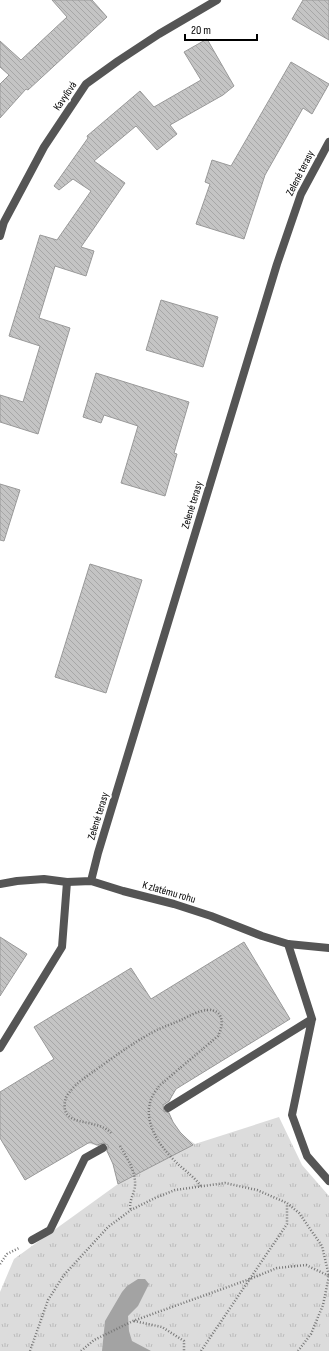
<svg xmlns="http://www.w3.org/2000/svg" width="329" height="1351" viewBox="0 0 329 1351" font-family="'Sofia Sans Condensed',sans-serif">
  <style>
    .park { fill: url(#park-tufts) }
    .water { fill: #a3a3a3 }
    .building { fill: url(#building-back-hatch); stroke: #999 }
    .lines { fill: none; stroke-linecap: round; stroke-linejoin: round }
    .path { stroke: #777; stroke-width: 2.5; stroke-dasharray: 1 2; stroke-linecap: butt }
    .service { stroke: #555; stroke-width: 8 }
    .minor { stroke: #555; stroke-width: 8 }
    .labels { text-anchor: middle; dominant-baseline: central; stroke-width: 4; stroke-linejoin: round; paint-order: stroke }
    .street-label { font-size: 11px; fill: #000; stroke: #fff }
  </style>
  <defs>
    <pattern id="park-tufts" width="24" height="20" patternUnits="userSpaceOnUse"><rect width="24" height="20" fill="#dcdcdc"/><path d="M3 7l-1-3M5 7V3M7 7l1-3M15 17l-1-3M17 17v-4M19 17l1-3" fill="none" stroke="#bbb"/></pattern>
    <pattern id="building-back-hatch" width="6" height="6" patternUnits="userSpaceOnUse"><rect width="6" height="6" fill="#c4c4c4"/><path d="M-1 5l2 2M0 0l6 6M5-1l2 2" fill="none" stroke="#a7a7a7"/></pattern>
  </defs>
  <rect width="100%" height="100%" fill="#fff"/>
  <path class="park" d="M 176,1089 C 160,1112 174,1130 195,1144 L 279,1117 L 302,1165 L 329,1196 L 329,1351 L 0,1351 L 0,1292 L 14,1259 L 118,1184 C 111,1155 110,1142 76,1144 Z"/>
  <path class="water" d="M 138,1279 L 145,1279 L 149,1284 L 138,1306 L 128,1316 L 129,1331 L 132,1341 L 151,1351 L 102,1351 L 105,1321 L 122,1292 L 127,1286 Z"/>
  <path class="building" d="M 52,0 L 92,0 L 107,17 L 28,90 L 26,89 L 0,118 L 0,84 L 9,75 L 0,67 L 0,41 L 21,60 L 67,17 Z
    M 303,0 L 329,0 L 329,40 L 292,19 Z
    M 207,39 L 234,86 L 223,95 L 170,125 L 177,134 L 157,150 L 136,126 L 94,161 L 125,183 L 81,247 L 94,251 L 86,276 L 55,266 L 39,318 L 70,328 L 38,434 L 0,422 L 0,395 L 23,402 L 40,346 L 9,336 L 40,235 L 57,240 L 91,191 L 73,179 L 59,190 L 54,186 L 88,138 L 87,136 L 140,91 L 154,107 L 201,80 L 184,52 Z
    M 291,62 L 329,84 L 312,114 L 303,108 L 265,175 L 244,239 L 196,224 L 210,184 L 205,182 L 212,160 L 231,166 Z
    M 161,300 L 218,317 L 203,367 L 146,350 Z
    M 96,373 L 189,402 L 174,453 L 177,454 L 165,496 L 121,483 L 138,426 L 104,415 L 101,423 L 83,417 Z
    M 0,484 L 20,490 L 4,541 L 0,540 Z
    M 90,564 L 142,580 L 106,693 L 55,677 Z
    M 0,937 L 27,954 L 0,996 Z
    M 244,942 L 290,1019 L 176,1089 L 169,1101 L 163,1105 L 164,1111 L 169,1113 L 173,1122 L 180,1132 L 193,1145 L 118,1184 L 113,1164 L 107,1151 L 108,1148 L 108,1145 L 103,1143 L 97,1145 L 90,1142 L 25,1180 L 0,1138 L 0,1092 L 54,1059 L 34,1027 L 131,968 L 151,999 Z"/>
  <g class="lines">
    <path class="path" d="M 111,1133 C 98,1119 69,1126 65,1110 C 64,1104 65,1097 69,1093 C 76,1083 87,1076 97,1069 C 115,1056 133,1043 153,1032 C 162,1027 172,1024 181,1020 C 189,1016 198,1011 207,1010 C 224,1009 224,1024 218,1036 L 160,1085 C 156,1090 151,1097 150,1103 C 144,1127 163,1150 179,1165 C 187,1172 195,1178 201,1186
      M 120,1146 C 127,1158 136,1171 135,1186 C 134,1195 128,1202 131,1210
      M 0,1264 L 7,1254 L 19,1248
      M 134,1321 L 162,1327 L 184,1341 L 184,1351
      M 30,1351 L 48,1300 L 64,1275 L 108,1227 L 131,1210 L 155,1198 L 175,1190 L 225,1183 L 257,1190 L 287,1203 L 299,1213 L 322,1246 L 329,1276 L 323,1305 L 311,1334 L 298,1351
      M 81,1351 L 94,1340 L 133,1321 L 250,1279 L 277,1268 L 306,1265 L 329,1276
      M 201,1351 L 287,1224 L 287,1204"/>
    <path class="service" d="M 288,944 L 312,1019 L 292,1115 L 307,1156 L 329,1181
      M 0,1048 L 62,947 L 67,882
      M 168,1108 L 312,1019
      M 32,1240 L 50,1230 L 85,1158 L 103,1148"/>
    <path class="minor" d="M 0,236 L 4,222 L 44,147 L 86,84 L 118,61 L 159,34 L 217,0
      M 91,881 L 98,853 L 277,264 L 301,194 L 329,142
      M 0,884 L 17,881 L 44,879 L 67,882 L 91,881 L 123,891 L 174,904 L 211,916 L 262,936 L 288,944 L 329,948"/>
  </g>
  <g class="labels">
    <g class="street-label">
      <text transform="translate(65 96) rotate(-56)">Kavyľová</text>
      <text transform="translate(300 173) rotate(-63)">Zelené terasy</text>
      <text transform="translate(192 505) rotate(-73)">Zelené terasy</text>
      <text transform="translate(98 816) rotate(-73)">Zelené terasy</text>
      <text transform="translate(169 892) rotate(16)">K zlatému rohu</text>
    </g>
  </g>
  <path d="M185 34v6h72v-6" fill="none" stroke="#000000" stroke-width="2"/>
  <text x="191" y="34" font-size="12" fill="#000000" stroke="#ffffff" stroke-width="3" paint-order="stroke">20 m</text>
</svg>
